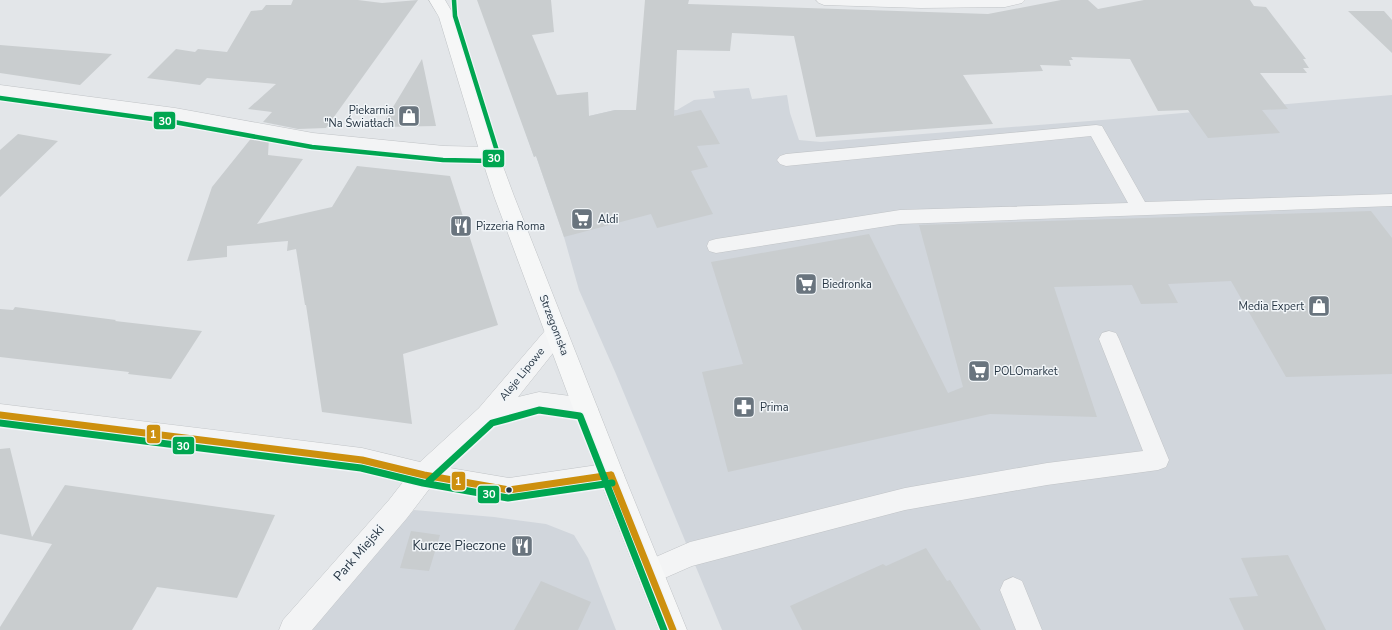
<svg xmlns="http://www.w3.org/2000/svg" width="1392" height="630" viewBox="0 0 1392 630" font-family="'Nunito Sans',sans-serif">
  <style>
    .built { fill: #d1d6dc }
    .building { fill: #c9cdcf }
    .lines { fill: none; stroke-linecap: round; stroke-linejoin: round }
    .service-casing { stroke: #c1c4c7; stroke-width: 1 }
    .minor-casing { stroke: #c1c4c7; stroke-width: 1 }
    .tertiary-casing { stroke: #c1c4c7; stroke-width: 1 }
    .secondary-casing { stroke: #c1c4c7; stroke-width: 1 }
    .service { fill: #f3f4f5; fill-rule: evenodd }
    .minor { fill: #f3f4f5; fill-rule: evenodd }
    .tertiary { fill: #f3f4f5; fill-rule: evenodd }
    .secondary { fill: #f6f7f7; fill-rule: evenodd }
    .bus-1-casing { stroke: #f1f5f8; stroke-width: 10 }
    .bus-2-far1-casing { stroke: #f1f5f8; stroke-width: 7 }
    .bus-2-casing { stroke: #f1f5f8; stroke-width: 10 }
    .bus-1 { stroke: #cd900e; stroke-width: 7 }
    .bus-2-far1 { stroke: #00a651; stroke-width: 4.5 }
    .bus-2 { stroke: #00a651; stroke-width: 7 }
    .bus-dot { fill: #273644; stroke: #f1f5f8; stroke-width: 1.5 }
    .labels { text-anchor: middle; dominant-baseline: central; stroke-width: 3; stroke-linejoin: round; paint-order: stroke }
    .poi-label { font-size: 11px; fill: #273644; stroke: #f1f5f8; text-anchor: start }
    .street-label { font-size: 11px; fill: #273644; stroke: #f1f5f8 }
    .near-poi-label { font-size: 13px; fill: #273644; stroke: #f1f5f8; text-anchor: end }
    .near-street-label { font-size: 13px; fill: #273644; stroke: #f1f5f8 }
    .line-badge { stroke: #f1f5f8; stroke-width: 1.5 }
    .badge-label { font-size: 11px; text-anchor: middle; font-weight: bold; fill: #fff }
  </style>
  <rect width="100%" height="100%" fill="#e3e6e9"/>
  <path class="built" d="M 749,88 L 752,99 L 787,95 L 790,113 L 799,140 L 821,142 L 1102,120 L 1392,95 L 1392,630 L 722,630 L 616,374 L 579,290 L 564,237 L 536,156 L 534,157 L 519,113 L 576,119 L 615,110 L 677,110 L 694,100 L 715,98 L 713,91 Z
    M 414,510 L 494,517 L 546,524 L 574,535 L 588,558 L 616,630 L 309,630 Z"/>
  <path class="building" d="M 293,0 L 358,0 L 382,3 L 418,0 L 326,128 L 298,129 L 263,122 L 272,112 L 248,109 L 276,84 L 207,78 L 200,85 L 147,78 L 176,49 L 195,52 L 198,49 L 227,52 L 251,11 L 262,10 L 266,5 L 291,5 Z
    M 477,0 L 551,0 L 554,32 L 532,35 L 557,95 L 588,92 L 589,116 L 615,110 L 636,110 L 645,0 L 689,0 L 688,4 L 988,14 L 1061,0 L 1088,0 L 1098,9 L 1144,0 L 1250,0 L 1254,6 L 1266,7 L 1306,59 L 1303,59 L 1309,68 L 1303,68 L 1307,73 L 1260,73 L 1288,109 L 1262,110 L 1280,133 L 1208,138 L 1188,110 L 1158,111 L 1130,59 L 1071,57 L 1073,60 L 1069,60 L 1071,66 L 1040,65 L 1043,71 L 963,75 L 993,124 L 816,137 L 794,36 L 732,33 L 730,51 L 677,50 L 674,116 L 701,110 L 720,144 L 697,146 L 708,167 L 691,171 L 713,214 L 657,228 L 651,214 L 564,237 L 536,156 L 534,157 Z
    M 1348,11 L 1384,11 L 1392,20 L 1392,53 Z
    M 0,45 L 112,54 L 80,85 L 0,73 Z
    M 422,59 L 436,126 L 381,127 Z
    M 18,134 L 58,141 L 0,197 L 0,150 Z
    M 253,136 L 269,138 L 268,155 L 303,159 L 257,224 L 332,207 L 357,166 L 450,176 L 498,325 L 403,354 L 412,424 L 322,412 L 306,305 L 305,305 L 296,249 L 287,251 L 288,241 L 227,246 L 227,257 L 187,261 L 212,187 Z
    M 1371,211 L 1392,238 L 1392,374 L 1286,377 L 1231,281 L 1168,284 L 1178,303 L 1141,304 L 1132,285 L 1054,287 L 1097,417 L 990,414 L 728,472 L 702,372 L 743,364 L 711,262 L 869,234 L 948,393 L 963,387 L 919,225 Z
    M 15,307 L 116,320 L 115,321 L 202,331 L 171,379 L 128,374 L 129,372 L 0,357 L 0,309 L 13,310 Z
    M 10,448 L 32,537 L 65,485 L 275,515 L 237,598 L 157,587 L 132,630 L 0,630 L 0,627 L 52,544 L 0,534 L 0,449 Z
    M 411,531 L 440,535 L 429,571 L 400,568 Z
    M 926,548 L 947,581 L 950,580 L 981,630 L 802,630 L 790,606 L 883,564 L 886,566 Z
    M 1288,555 L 1326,630 L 1244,630 L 1229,598 L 1258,596 L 1241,558 Z
    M 541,581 L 591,602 L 578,630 L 514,630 Z"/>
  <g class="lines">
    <g class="service-casing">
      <path id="service" d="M 1096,125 L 1102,126 L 1145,202 L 1392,194 L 1392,206 L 900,224 L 716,253 L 709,251 L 707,246 L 709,241 L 716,239 L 900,210 L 1128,203 L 1091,136 L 786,166 L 780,164 L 777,160 L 780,156 L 786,154 Z
        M 1109,331 L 1116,333 L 1119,339 L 1169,460 L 1166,467 L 1158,470 L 1047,485 L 905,510 L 692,566 L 651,584 L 642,581 L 639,572 L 642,563 L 690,542 L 905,488 L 1047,463 L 1143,451 L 1099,339 L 1102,333 Z
        M 1013,577 L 1022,581 L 1042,630 L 1016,630 L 1000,590 L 1004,581 Z"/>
    </g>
    <g class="minor-casing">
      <path id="minor" d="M 816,0 L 1025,0 L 1022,3 L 1005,7 L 921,8 L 824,5 L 819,3 Z
        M 557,323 L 565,326 L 568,332 L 565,338 L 518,397 L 539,392 L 586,398 L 594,402 L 598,409 L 594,416 L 586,420 L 539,412 L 495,425 L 450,468 L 509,478 L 611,463 L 620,467 L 624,475 L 620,483 L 611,487 L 509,502 L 430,488 L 407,518 L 312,630 L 279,630 L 283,620 L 389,500 L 403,482 L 362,472 L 0,426 L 0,404 L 362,448 L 420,462 L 479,408 L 549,326 Z"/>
    </g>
    <g class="tertiary-casing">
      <path id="tertiary" d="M 0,85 L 175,108 L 313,133 L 444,146 L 489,147 L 496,149 L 498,153 L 496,157 L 489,159 L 444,158 L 313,145 L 175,120 L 0,95 Z"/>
    </g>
    <g class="secondary-casing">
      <path id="secondary" d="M 429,0 L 445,0 L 455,17 L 498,153 L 514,196 L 624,475 L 687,630 L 659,630 L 598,475 L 494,196 L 480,153 L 439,17 Z"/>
    </g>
    <use href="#service" class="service"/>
    <use href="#minor" class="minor"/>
    <use href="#tertiary" class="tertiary"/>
    <use href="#secondary" class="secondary"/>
    <g class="bus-1-casing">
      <path id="bus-1" d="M 0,415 L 362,460 L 424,475 L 509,490 L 611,475
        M 611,475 L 673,630"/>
    </g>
    <g class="bus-2-far1-casing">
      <path id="bus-2-far1" d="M 0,98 L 174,122 L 312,147 L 443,160 L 490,161 L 496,157 L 497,151 L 455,16 L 454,0"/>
    </g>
    <g class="bus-2-casing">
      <path id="bus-2" d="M 0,423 L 361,468 L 423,483 L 508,498 L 612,483
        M 429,481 L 492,423 L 539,410 L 580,416 L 664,630"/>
    </g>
    <use href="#bus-1" class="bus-1"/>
    <use href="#bus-2-far1" class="bus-2-far1"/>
    <use href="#bus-2" class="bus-2"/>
  </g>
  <defs>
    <g id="shop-square" transform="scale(1.15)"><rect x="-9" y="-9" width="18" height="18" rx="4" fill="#69747e" stroke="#f1f5f8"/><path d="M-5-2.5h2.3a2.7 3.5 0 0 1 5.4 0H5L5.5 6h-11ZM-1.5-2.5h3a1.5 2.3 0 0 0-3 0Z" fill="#fff"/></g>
    <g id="supermarket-square" transform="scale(1.15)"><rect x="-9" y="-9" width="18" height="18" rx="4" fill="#69747e" stroke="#f1f5f8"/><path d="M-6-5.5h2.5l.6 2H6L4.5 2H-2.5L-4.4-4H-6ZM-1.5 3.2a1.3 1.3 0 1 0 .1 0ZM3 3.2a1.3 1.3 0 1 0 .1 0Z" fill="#fff"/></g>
    <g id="restaurant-square" transform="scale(1.15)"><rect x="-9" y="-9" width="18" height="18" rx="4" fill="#69747e" stroke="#f1f5f8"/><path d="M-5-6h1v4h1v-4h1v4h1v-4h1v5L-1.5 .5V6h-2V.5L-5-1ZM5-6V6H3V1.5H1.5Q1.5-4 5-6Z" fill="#fff"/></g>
    <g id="pharmacy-square" transform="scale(1.15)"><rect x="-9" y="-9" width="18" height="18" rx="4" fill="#69747e" stroke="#f1f5f8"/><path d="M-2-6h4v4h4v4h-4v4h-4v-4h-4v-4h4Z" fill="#fff"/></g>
  </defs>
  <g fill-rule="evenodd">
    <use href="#shop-square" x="409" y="116"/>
    <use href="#supermarket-square" x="582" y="219"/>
    <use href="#restaurant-square" x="461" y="226"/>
    <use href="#supermarket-square" x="806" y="284"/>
    <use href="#shop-square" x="1319" y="306"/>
    <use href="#supermarket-square" x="979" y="371"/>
    <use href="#pharmacy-square" x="744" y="407"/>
    <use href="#restaurant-square" x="522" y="546"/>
  </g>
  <circle class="bus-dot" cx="509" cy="490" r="3.5"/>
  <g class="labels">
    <g class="poi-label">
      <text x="394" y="110" text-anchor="end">Piekarnia<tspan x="394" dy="13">"Na Światłach</tspan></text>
      <text x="598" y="219">Aldi</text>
      <text x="476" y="226">Pizzeria Roma</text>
      <text x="822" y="284">Biedronka</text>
      <text x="1304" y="306" text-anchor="end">Media Expert</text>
      <text x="994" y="371">POLOmarket</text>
      <text x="760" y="407">Prima</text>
    </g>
    <g class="street-label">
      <text transform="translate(554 325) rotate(69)">Strzegomska</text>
      <text transform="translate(522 374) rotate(-51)">Aleje Lipowe</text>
    </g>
    <g class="near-poi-label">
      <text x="506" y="546">Kurcze Pieczone</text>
    </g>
    <g class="near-street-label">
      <text transform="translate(359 553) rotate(-49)">Park Miejski</text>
    </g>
  </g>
  <g class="line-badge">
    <rect x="153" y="111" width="23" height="19" rx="4" fill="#00a651"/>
    <rect x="482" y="149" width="23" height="19" rx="4" fill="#00a651"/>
    <rect x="146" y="424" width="15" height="20" rx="4" fill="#cd900e"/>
    <rect x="172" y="436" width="23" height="19" rx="4" fill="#00a651"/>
    <rect x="451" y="471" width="15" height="20" rx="4" fill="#cd900e"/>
    <rect x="477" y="485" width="23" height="19" rx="4" fill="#00a651"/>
  </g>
  <g class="badge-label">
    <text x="165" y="125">30</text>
    <text x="494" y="162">30</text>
    <text x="153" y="438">1</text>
    <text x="183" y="450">30</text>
    <text x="458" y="485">1</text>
    <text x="489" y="498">30</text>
  </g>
</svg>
